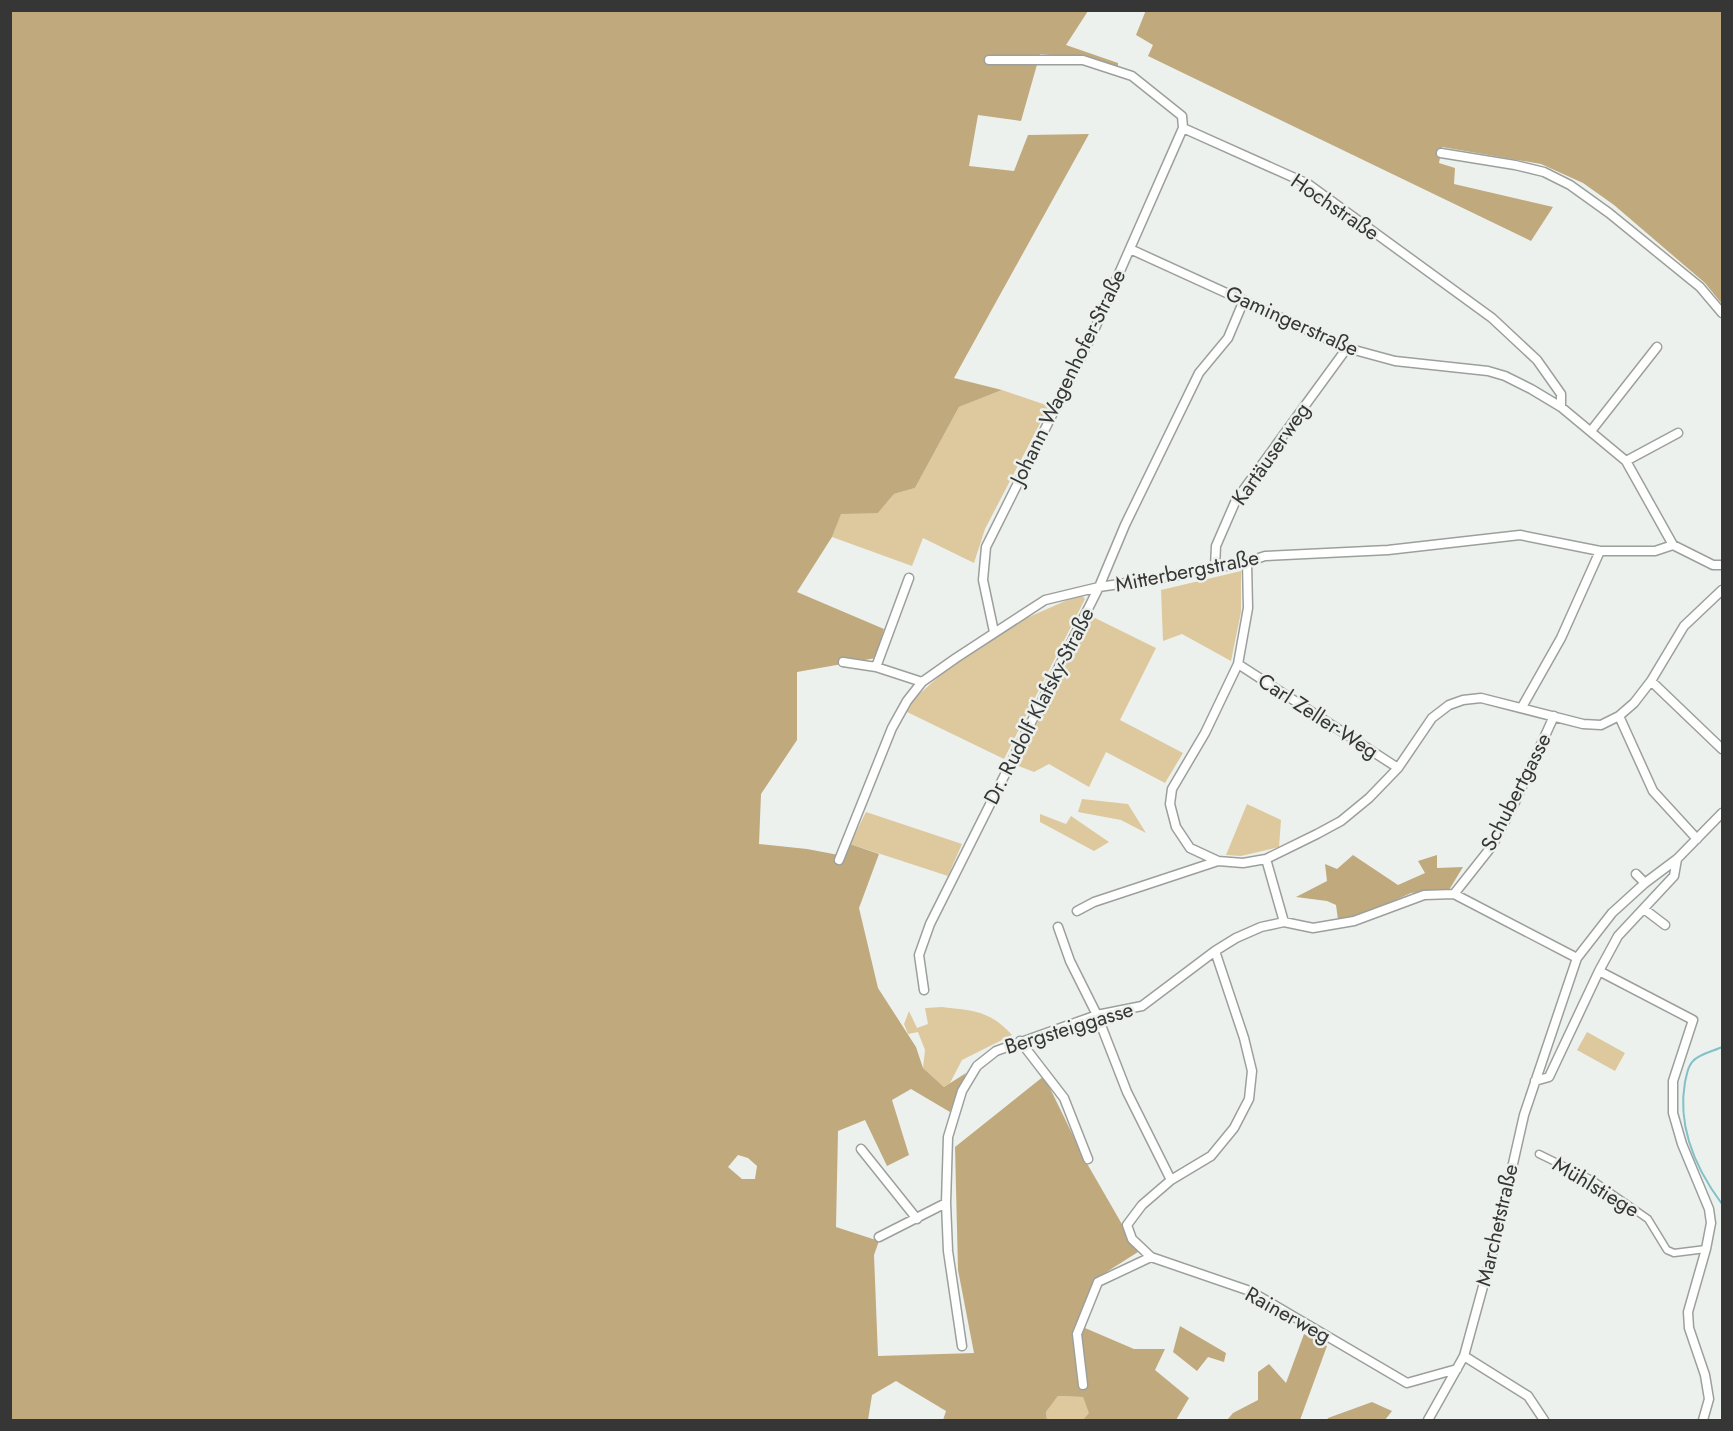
<svg xmlns="http://www.w3.org/2000/svg" width="1733" height="1431" viewBox="0 0 1733 1431" font-family="Jost,sans-serif">
  <style>
    .green { fill: #dec89e }
    .forest { fill: #c0a97d; fill-rule: evenodd }
    .lines { fill: none; stroke-linecap: round; stroke-linejoin: round }
    .stream { stroke: #82c1c8; stroke-width: 2 }
    .pedestrian-casing { stroke: #9ca09c; stroke-width: 9 }
    .minor-casing { stroke: #9ca09c; stroke-width: 11 }
    .pedestrian { stroke: #fff; stroke-width: 6 }
    .minor { stroke: #fff; stroke-width: 8 }
    .labels { text-anchor: middle; dominant-baseline: central; stroke-width: 5; stroke-linejoin: round; paint-order: stroke }
    .street-label { font-size: 21px; fill: #353635; stroke: #edf1ed }
  </style>
  <rect width="100%" height="100%" fill="#edf1ed"/>
  <path class="green" d="M 1002,390 L 1049,406 L 985,529 L 974,563 L 923,538 L 912,566 L 832,537 L 841,513 L 878,513 L 894,494 L 915,488 L 959,407 Z
    M 1241,571 L 1241,612 L 1231,661 L 1182,634 L 1163,641 L 1161,590 Z
    M 1081,594 L 1085,599 L 1004,759 L 905,711 L 916,697 L 945,671 L 1022,620 Z
    M 1091,616 L 1156,648 L 1120,720 L 1183,753 L 1165,783 L 1106,752 L 1089,787 L 1049,764 L 1034,772 L 1016,765 Z
    M 1082,799 L 1128,804 L 1146,833 L 1121,820 L 1078,812 Z
    M 1247,804 L 1281,820 L 1279,847 L 1241,856 L 1226,855 Z
    M 866,812 L 962,844 L 948,876 L 850,844 Z
    M 1040,814 L 1066,824 L 1071,816 L 1109,842 L 1094,851 L 1040,822 Z
    M 942,1007 C 974,1011 989,1010 1012,1035 L 962,1060 L 950,1083 L 944,1087 L 923,1068 L 925,1050 L 918,1032 L 908,1034 L 904,1024 L 909,1011 L 917,1028 L 928,1024 L 925,1008 Z
    M 1587,1032 L 1625,1053 L 1615,1071 L 1577,1050 Z
    M 1058,1396 L 1083,1397 L 1090,1413 L 1083,1420 L 1047,1420 L 1046,1412 Z"/>
  <path class="forest" d="M 1146,10 L 1722,11 L 1722,304 L 1705,283 L 1614,205 L 1583,183 L 1541,164 L 1442,147 L 1439,163 L 1455,168 L 1454,184 L 1553,207 L 1531,241 L 1148,56 L 1153,45 L 1136,35 Z
    M 10,11 L 1088,11 L 1066,45 L 1118,63 L 1118,67 L 1081,58 L 1040,54 L 1021,121 L 978,115 L 969,166 L 1014,171 L 1028,135 L 1089,134 L 954,378 L 1002,390 L 959,407 L 915,488 L 894,494 L 878,513 L 841,514 L 832,537 L 797,592 L 884,629 L 876,658 L 797,672 L 797,740 L 761,794 L 759,844 L 807,849 L 844,856 L 850,844 L 879,854 L 859,908 L 878,988 L 916,1047 L 923,1068 L 944,1087 L 966,1073 L 950,1112 L 911,1089 L 892,1100 L 909,1155 L 887,1166 L 865,1120 L 838,1131 L 836,1227 L 879,1241 L 874,1255 L 878,1356 L 974,1353 L 958,1270 L 955,1147 L 1044,1076 L 1085,1160 L 1138,1252 L 1094,1280 L 1078,1325 L 1134,1349 L 1165,1349 L 1155,1370 L 1189,1398 L 1176,1420 L 1083,1420 L 1089,1413 L 1083,1397 L 1058,1396 L 1046,1412 L 1047,1420 L 943,1420 L 946,1411 L 896,1381 L 872,1395 L 868,1420 L 11,1420 ZM 738,1155 L 748,1158 L 757,1166 L 755,1179 L 742,1179 L 728,1167 Z
    M 1353,855 L 1398,885 L 1425,873 L 1418,861 L 1437,855 L 1437,868 L 1463,867 L 1449,890 L 1411,893 L 1356,918 L 1338,920 L 1336,905 L 1327,901 L 1296,897 L 1327,881 L 1325,864 L 1337,869 Z
    M 1180,1326 L 1226,1353 L 1224,1362 L 1208,1357 L 1197,1371 L 1173,1352 Z
    M 1304,1334 L 1327,1346 L 1300,1420 L 1227,1420 L 1233,1413 L 1258,1400 L 1258,1372 L 1269,1364 L 1286,1383 Z
    M 1372,1402 L 1392,1411 L 1385,1420 L 1327,1420 L 1328,1418 Z"/>
  <g class="lines">
    <path class="stream" d="M 1722,1047 C 1714,1051 1699,1054 1693,1061 C 1687,1067 1687,1075 1685,1082 C 1677,1127 1696,1169 1722,1204"/>
    <g class="pedestrian-casing">
      <path id="pedestrian" d="M 1539,1154 L 1592,1180 L 1648,1219 L 1667,1250 L 1674,1253 L 1706,1249"/>
    </g>
    <g class="minor-casing">
      <path id="minor" d="M 989,60 L 1083,60 L 1132,76 L 1182,116 L 1183,128 L 1308,184 L 1492,318 L 1537,360 L 1561,394 L 1561,407
        M 1441,153 L 1515,165 L 1544,172 L 1570,185 L 1609,213 L 1700,287 L 1722,313
        M 1130,249 L 1347,348 L 1395,361 L 1488,371 L 1505,376 L 1531,389 L 1561,407 L 1626,461 L 1673,545 L 1713,565 L 1722,565
        M 1591,431 L 1657,347
        M 1626,461 L 1678,433
        M 1247,562 L 1248,608 L 1238,664 L 1205,733 L 1172,789 L 1170,804 L 1176,827 L 1190,848 L 1218,861 L 1243,863 L 1266,859 L 1317,834 L 1341,821 L 1369,798 L 1398,768 L 1432,718 L 1449,705 L 1463,700 L 1481,698 L 1583,724 L 1601,725 L 1619,716 L 1634,703 L 1651,681 L 1684,626 L 1722,590
        M 1215,567 L 1216,546 L 1236,500 L 1347,348
        M 994,632 L 983,580 L 986,547 L 1091,337 L 1183,128
        M 843,662 L 876,667 L 922,682
        M 1238,664 L 1398,768
        M 876,667 L 909,578
        M 1651,681 L 1722,749
        M 1522,707 L 1561,638 L 1600,551
        M 1619,716 L 1653,791 L 1697,839
        M 1266,859 L 1284,922
        M 839,860 L 892,728 L 907,701 L 922,682 L 956,658 L 1045,600 L 1099,587 L 1167,577 L 1247,562 L 1265,556 L 1388,550 L 1520,535 L 1600,551 L 1655,551 L 1673,545
        M 1636,874 L 1645,883
        M 1454,894 L 1492,846 L 1516,800 L 1554,716
        M 1644,909 L 1665,925
        M 1077,911 L 1094,902 L 1218,861
        M 1058,927 L 1070,961 L 1097,1015 L 1127,1092 L 1171,1180
        M 1215,951 L 1244,1038 L 1252,1071 L 1249,1099 L 1234,1128 L 1211,1156 L 1171,1180 L 1142,1205 L 1127,1225 L 1132,1239 L 1151,1257 L 1250,1291 L 1407,1383 L 1457,1369
        M 1599,971 L 1693,1020 L 1673,1081 L 1673,1113 L 1682,1144 L 1709,1209 L 1711,1223 L 1706,1249 L 1688,1312 L 1689,1328 L 1705,1375 L 1709,1399 L 1703,1420
        M 924,990 L 919,955 L 930,924 L 1099,587 L 1125,525 L 1199,373 L 1228,338 L 1244,300
        M 1020,1041 L 1064,1098 L 1088,1159
        M 1535,1081 L 1549,1077 L 1599,971 L 1618,936 L 1674,876 L 1677,859
        M 861,1149 L 917,1219
        M 879,1237 L 946,1203
        M 962,1346 L 948,1251 L 946,1203 L 948,1137 L 962,1091 L 977,1066 L 996,1051 L 1097,1015 L 1142,1006 L 1215,951 L 1236,938 L 1261,927 L 1284,922 L 1313,928 L 1354,921 L 1424,895 L 1454,894 L 1577,958
        M 1464,1356 L 1528,1396 L 1544,1420
        M 1083,1385 L 1077,1334 L 1098,1282 L 1151,1257
        M 1428,1420 L 1464,1356 L 1496,1239 L 1524,1115 L 1577,958 L 1612,913 L 1645,883 L 1677,859 L 1722,813"/>
    </g>
    <use href="#pedestrian" class="pedestrian"/>
    <use href="#minor" class="minor"/>
  </g>
  <g class="labels">
    <g class="street-label">
      <text transform="translate(1335 207) rotate(34)">Hochstraße</text>
      <text transform="translate(1292 321) rotate(24)">Gamingerstraße</text>
      <text transform="translate(1068 377) rotate(-64)">Johann Wagenhofer-Straße</text>
      <text transform="translate(1271 454) rotate(-55)">Kartäuserweg</text>
      <text transform="translate(1187 571) rotate(-11)">Mitterbergstraße</text>
      <text transform="translate(1039 706) rotate(-63)">Dr. Rudolf Klafsky-Straße</text>
      <text transform="translate(1318 716) rotate(33)">Carl Zeller-Weg</text>
      <text transform="translate(1516 792) rotate(-63)">Schubertgasse</text>
      <text transform="translate(1069 1028) rotate(-17)">Bergsteiggasse</text>
      <text transform="translate(1596 1187) rotate(31)">Mühlstiege</text>
      <text transform="translate(1497 1225) rotate(-77)">Marchetstraße</text>
      <text transform="translate(1288 1315) rotate(29)">Rainerweg</text>
    </g>
  </g>
  <rect width="1733" height="1431" fill="none" stroke="#353635" stroke-width="24"/>
</svg>
